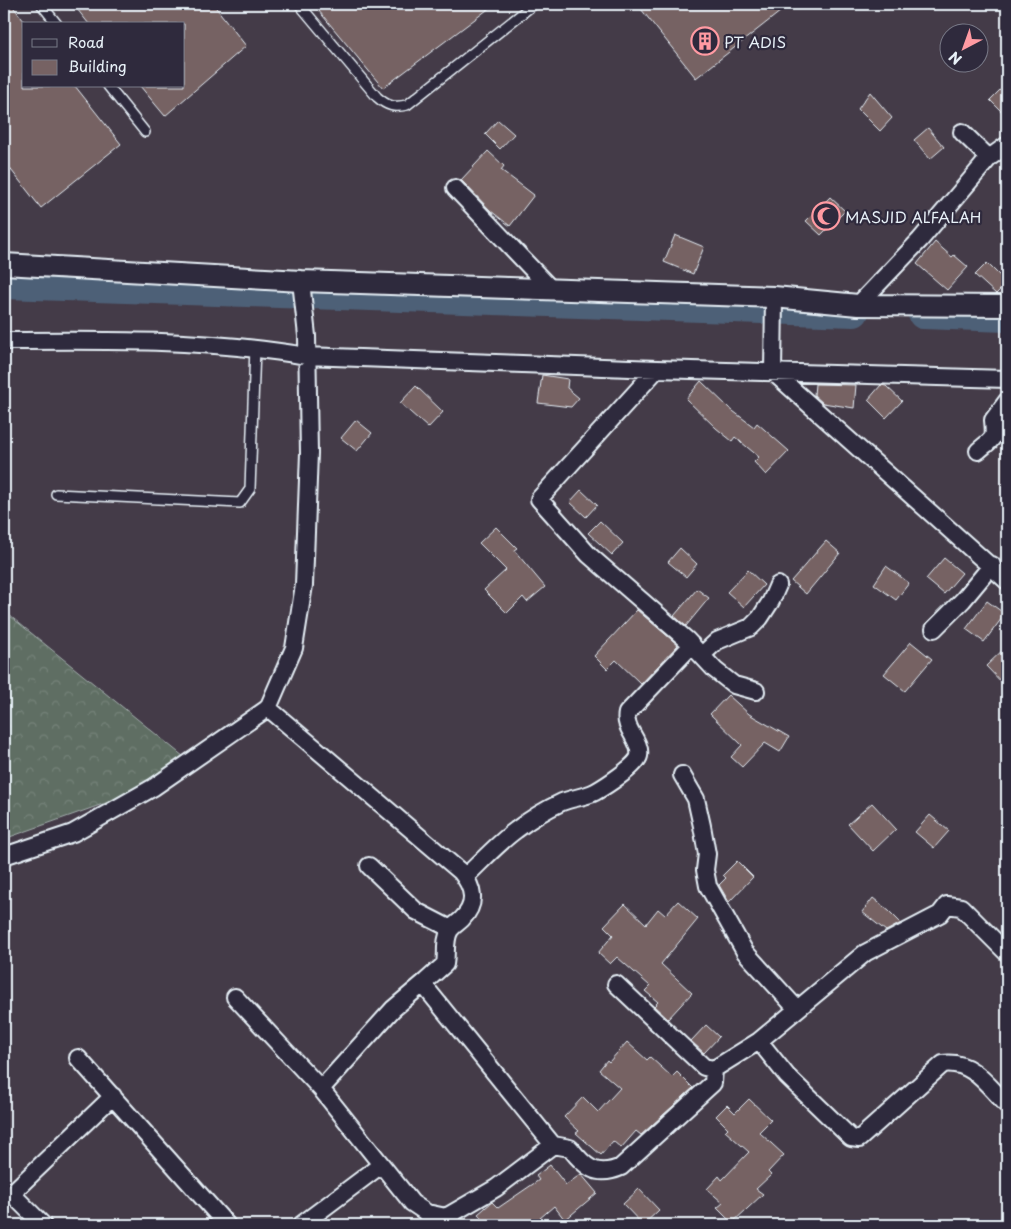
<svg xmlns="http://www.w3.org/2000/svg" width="1011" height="1229" viewBox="0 0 1011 1229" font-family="'Playpen Sans',sans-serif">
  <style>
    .forest { fill: url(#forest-crowns); stroke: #a4b0ae }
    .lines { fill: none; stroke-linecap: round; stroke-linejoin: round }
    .river { stroke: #4d6077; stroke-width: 30 }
    .building { fill: #766263; stroke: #e8f1f8 }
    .service-casing { stroke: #e8f1f8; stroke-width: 12 }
    .minor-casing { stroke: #e8f1f8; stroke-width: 20 }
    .tertiary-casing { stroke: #e8f1f8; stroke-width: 24 }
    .service { stroke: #2f2a3d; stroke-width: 9 }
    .minor { stroke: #2f2a3d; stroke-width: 16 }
    .tertiary { stroke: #2f2a3d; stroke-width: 20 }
    .labels { text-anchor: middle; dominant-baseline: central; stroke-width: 4.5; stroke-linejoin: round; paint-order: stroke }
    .poi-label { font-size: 15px; fill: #e8f1f8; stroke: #2f2a3d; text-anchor: start }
  </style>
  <defs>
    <pattern id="forest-crowns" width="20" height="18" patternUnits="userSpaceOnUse" patternTransform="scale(1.25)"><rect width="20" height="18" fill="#5f6e63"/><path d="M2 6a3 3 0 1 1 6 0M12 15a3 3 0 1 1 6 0" fill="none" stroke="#76837a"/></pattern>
  </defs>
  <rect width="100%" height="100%" fill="#443b48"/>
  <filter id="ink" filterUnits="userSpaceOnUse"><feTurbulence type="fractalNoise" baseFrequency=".02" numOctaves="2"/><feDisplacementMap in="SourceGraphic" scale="10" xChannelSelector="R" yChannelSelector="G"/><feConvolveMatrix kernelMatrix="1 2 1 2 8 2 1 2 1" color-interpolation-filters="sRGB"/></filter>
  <g filter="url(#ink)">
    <path class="forest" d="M 4,611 L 189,761 L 117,799 L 4,839 Z"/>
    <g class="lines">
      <path class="river" d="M 4,284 L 854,312
        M 923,314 L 1007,317"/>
    </g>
    <path class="building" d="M 4,4 L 11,4 L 24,21 L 24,86 L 75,86 L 121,144 L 41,208 L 4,161 Z
      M 73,4 L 213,4 L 246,46 L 165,116 L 140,86 L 184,86 L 184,24 L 89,24 Z
      M 313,4 L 495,4 L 383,88 Z
      M 637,4 L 790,4 L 696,78 Z
      M 1007,83 L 1007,117 L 990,100 Z
      M 870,92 L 892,118 L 880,131 L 858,109 Z
      M 498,120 L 514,134 L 500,149 L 485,134 Z
      M 928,128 L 944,147 L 930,159 L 914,140 Z
      M 488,151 L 504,166 L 501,170 L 534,195 L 510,226 L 491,211 L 461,180 Z
      M 830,197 L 845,211 L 821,235 L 806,221 Z
      M 675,235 L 704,247 L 693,274 L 664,262 Z
      M 935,242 L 952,257 L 954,255 L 968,267 L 947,290 L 917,264 Z
      M 987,263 L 1007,283 L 996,294 L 975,275 Z
      M 542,375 L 568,379 L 567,388 L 579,398 L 571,407 L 538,403 Z
      M 701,381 L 729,408 L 754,427 L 757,423 L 789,451 L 766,475 L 754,462 L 759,457 L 735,437 L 732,441 L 716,428 L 686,399 Z
      M 815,384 L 856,385 L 854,408 L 823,403 L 814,395 Z
      M 881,385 L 886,386 L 902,401 L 886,418 L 868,400 Z
      M 416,386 L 443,412 L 428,428 L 400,403 Z
      M 356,420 L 372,433 L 357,451 L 341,438 Z
      M 581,490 L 597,505 L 586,517 L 570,502 Z
      M 600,521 L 623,543 L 612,555 L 588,533 Z
      M 496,527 L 517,548 L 514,550 L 545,587 L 527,602 L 523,597 L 507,613 L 484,590 L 506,570 L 479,543 Z
      M 826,541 L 840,553 L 806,594 L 791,581 Z
      M 680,548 L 697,564 L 686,577 L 668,562 Z
      M 944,558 L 962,573 L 944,594 L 926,579 Z
      M 886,566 L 909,583 L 896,600 L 874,584 Z
      M 748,570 L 764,585 L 744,607 L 727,592 Z
      M 697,589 L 709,598 L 686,626 L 674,616 Z
      M 987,601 L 1005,614 L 984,642 L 966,629 Z
      M 637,610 L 678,645 L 641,684 L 616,660 L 607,669 L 594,656 Z
      M 911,642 L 932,659 L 905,691 L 884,674 Z
      M 1007,646 L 1007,688 L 986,666 Z
      M 728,695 L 749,714 L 789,737 L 780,752 L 765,743 L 742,767 L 731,757 L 742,745 L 710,714 Z
      M 872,803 L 896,829 L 873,851 L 848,824 Z
      M 930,815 L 949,831 L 934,848 L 915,832 Z
      M 737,861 L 753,877 L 729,902 L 719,885 L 726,878 L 723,875 Z
      M 873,898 L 889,911 L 901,923 L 886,931 L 862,912 Z
      M 678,901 L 698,919 L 661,964 L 692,993 L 668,1019 L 654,1006 L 658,1002 L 645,991 L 650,986 L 617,957 L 610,964 L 598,953 L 613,935 L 604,926 L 625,904 L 646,924 L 658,909 L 665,915 Z
      M 706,1025 L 719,1037 L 704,1053 L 691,1041 Z
      M 627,1042 L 647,1060 L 650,1057 L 672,1077 L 677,1072 L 693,1088 L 641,1135 L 636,1131 L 621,1148 L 613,1141 L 601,1155 L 576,1133 L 579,1131 L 564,1117 L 583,1097 L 598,1112 L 620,1088 L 599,1070 L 607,1060 L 609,1062 Z
      M 749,1099 L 771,1120 L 759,1132 L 784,1155 L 768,1172 L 771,1175 L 756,1189 L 763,1194 L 732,1223 L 717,1208 L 723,1203 L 707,1189 L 719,1176 L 722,1180 L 749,1152 L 725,1131 L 728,1128 L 716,1116 L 727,1105 L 735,1113 Z
      M 550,1165 L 566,1185 L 581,1174 L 597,1193 L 565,1220 L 554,1206 L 532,1225 L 488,1225 L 478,1214 L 492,1202 L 498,1208 L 514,1197 L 539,1180 L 536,1176 Z
      M 639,1189 L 659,1210 L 643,1225 L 623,1204 Z"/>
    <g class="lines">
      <g class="service-casing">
        <path id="service" d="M 41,4 L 57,24
          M 299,4 L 377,97 C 387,106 394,108 407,105 L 534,4
          M 108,86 L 145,132
          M 56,494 L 240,503 L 250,489 L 255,347"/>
      </g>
      <g class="minor-casing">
        <path id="minor" d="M 962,132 L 989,158
          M 455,188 L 551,289
          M 774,297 L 773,372 L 1007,581
          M 858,305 L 920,240 L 989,158 L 1007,145
          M 4,341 C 104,340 207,339 306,356 L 657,369 L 1007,379
          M 657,369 L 539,499 L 589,555 L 687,640 L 715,670 L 734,685 L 756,691
          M 978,451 C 994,437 995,440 993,420 L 1007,401
          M 934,629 L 963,600 L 992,565
          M 702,655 L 717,641 L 751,627 L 760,618 L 771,601 L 778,585
          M 268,708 L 461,872 C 474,888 477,904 462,919 C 458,923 453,926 450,930 C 444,940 447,953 445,964 L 426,981 L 426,988 L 553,1145 L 570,1148 C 585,1167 596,1178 621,1167 L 713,1083 L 714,1069
          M 682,775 L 696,799 L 702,826 L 707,854 L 705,870 L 708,886 L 745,952 L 796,1008
          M 4,856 L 73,833 L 154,787 L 268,708 L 294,648 L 304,585 L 309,453 L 307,336 L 301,281
          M 369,866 L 416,911 L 451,929
          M 465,877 C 482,861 498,843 516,830 C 529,820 547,809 562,802 C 572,798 585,797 595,792 C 604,787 637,766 639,756 C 642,741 623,729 627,713 L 692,645
          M 616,984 L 704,1067 L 714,1069 L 759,1041 L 865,953 L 940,914 L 947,905 L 961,907 L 1007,953
          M 235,997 L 321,1089 L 412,1203 L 427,1213 L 446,1217 L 496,1188 L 553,1145
          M 759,1041 L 787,1076 L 851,1138 L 859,1139 L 943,1064 C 972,1060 988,1086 1007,1105
          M 78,1058 L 227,1225
          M 321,1089 L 393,1009 L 426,981
          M 43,1225 L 15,1197 L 16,1189 L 113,1096
          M 301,1225 L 381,1165"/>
      </g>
      <g class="tertiary-casing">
        <path id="tertiary" d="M 4,264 L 301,281 L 774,297 L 858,305 L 1007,306"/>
      </g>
      <use href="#service" class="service"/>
      <use href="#minor" class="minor"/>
      <use href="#tertiary" class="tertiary"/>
    </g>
  </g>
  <defs>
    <g id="building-ring" transform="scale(1.4375)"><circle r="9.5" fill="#2f2a3d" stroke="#ff9aa2" stroke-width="1.5"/><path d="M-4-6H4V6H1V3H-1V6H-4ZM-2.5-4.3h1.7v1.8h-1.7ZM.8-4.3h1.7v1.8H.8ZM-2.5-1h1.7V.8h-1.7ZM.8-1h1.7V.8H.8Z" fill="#ff9aa2"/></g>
    <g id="mosque-ring" transform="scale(1.4375)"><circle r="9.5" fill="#2f2a3d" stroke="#ff9aa2" stroke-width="1.5"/><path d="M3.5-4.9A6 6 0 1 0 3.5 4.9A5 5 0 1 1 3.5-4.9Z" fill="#ff9aa2"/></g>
  </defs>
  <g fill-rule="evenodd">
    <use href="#building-ring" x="705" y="41"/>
    <use href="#mosque-ring" x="826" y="216"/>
  </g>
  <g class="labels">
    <g class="poi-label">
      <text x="724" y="41">PT ADIS</text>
      <text x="845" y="216">MASJID ALFALAH</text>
    </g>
  </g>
  <rect width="1011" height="1229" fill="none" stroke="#2f2a3d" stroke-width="20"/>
  <rect x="10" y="10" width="991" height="1209" fill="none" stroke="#e8f1f8" stroke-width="2" filter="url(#ink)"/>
  <rect x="22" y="22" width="162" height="65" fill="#2f2a3d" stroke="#797a88"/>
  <rect x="32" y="39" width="25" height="8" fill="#2f2a3d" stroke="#797a88"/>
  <text x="68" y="48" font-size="15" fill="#e8f1f8">Road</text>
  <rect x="32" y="60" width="25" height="15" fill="#766263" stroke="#797a88"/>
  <text x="68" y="72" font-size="15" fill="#e8f1f8">Building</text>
  <g transform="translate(964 48) rotate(221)"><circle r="24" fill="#2f2a3d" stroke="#797a88"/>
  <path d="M0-4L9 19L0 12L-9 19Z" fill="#ff9aa2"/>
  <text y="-8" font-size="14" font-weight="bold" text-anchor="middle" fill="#e8f1f8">N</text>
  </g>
</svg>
